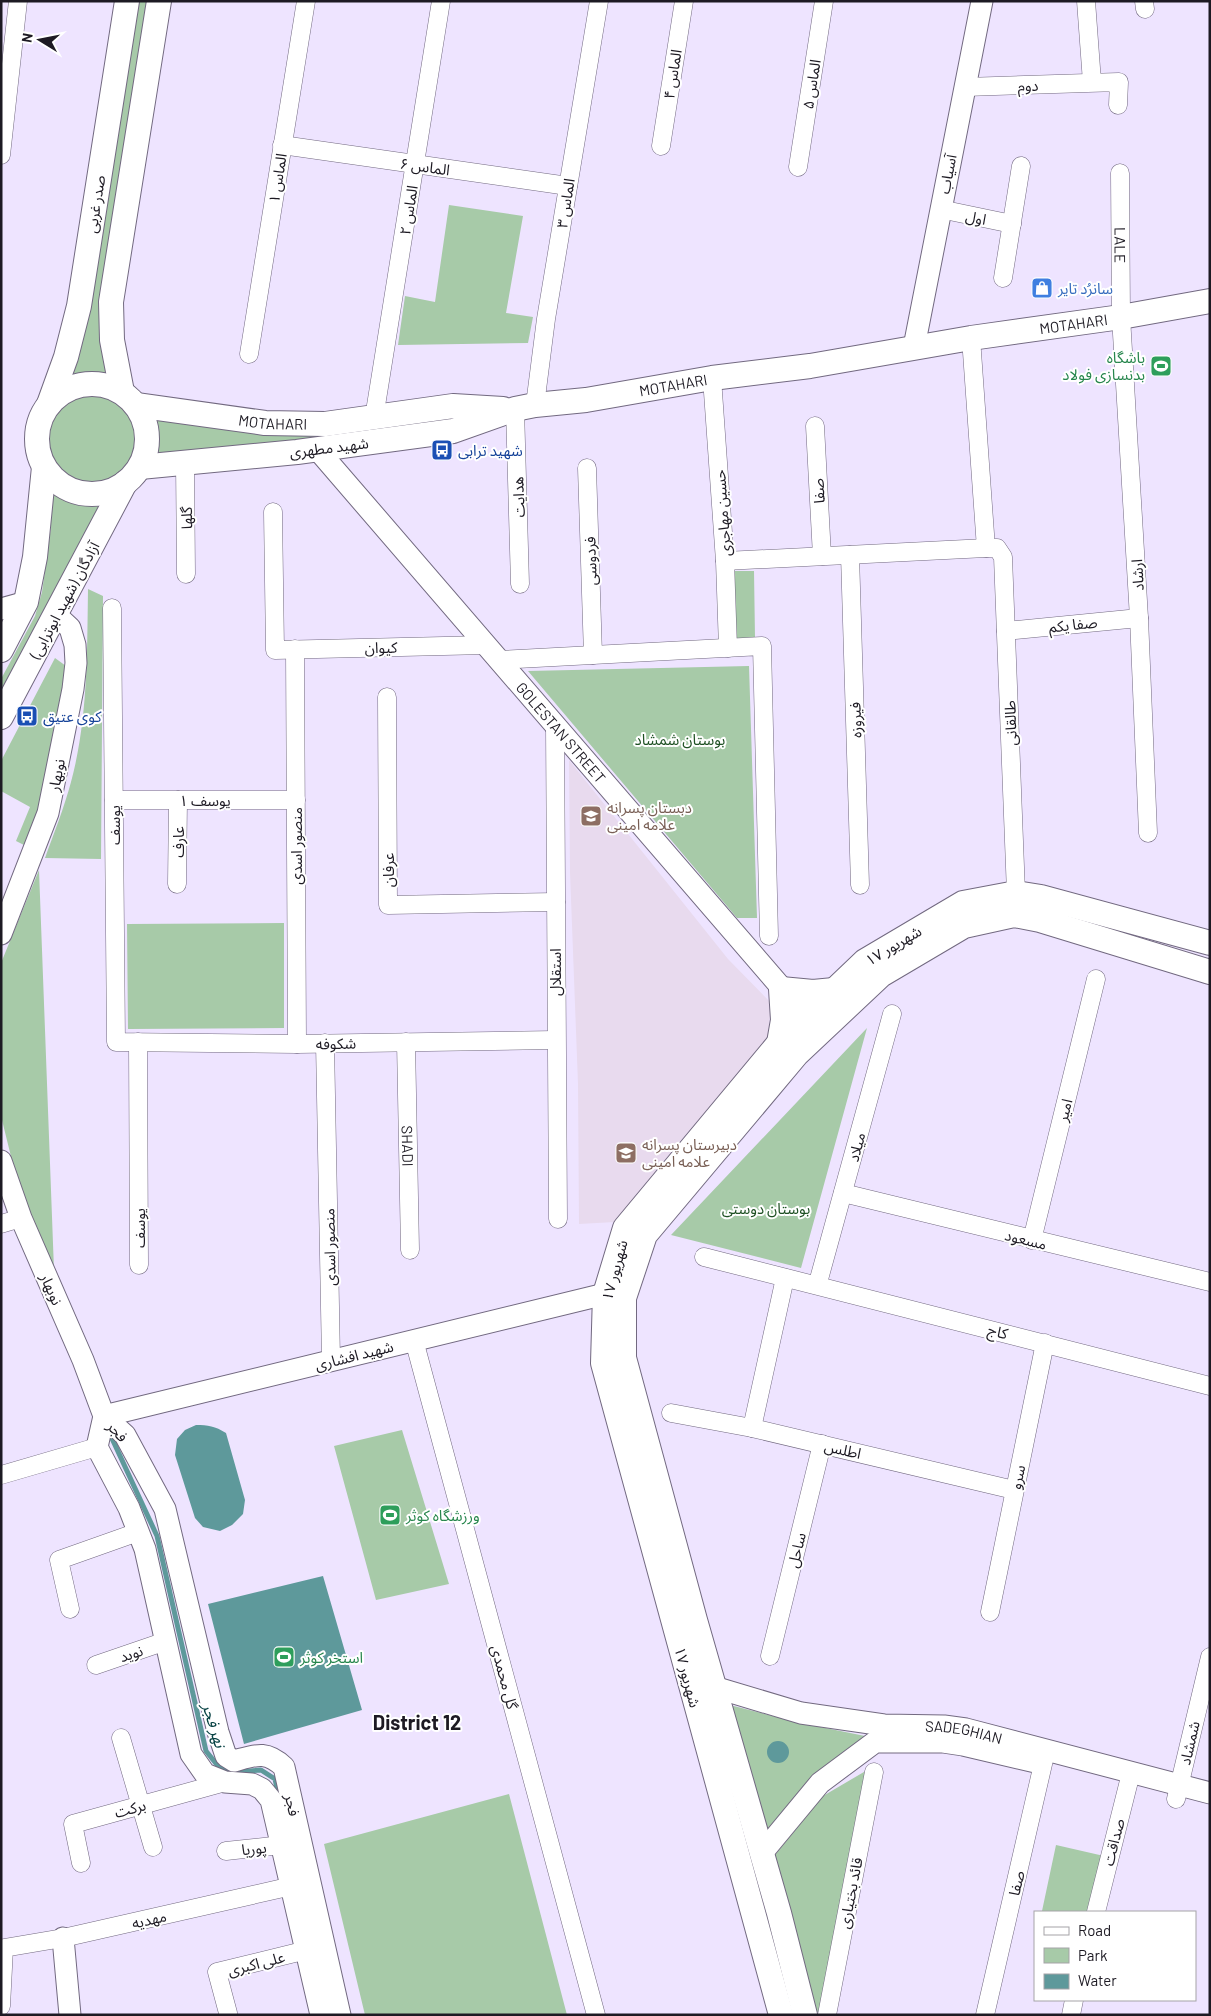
<svg xmlns="http://www.w3.org/2000/svg" width="1211" height="2016" viewBox="0 0 1211 2016" font-family="Barlow,'Noto Sans Arabic',sans-serif">
  <style>
    .education { fill: #e8daee }
    .green { fill: #a7caa8 }
    .water { fill: #5e999b }
    .lines { fill: none; stroke-linecap: round; stroke-linejoin: round }
    .stream { stroke: #5e999b; stroke-width: 5 }
    .minor-casing { stroke: #726980; stroke-width: 19 }
    .tertiary-casing { stroke: #726980; stroke-width: 23 }
    .secondary-casing { stroke: #726980; stroke-width: 26 }
    .minor { stroke: #fff; stroke-width: 18 }
    .tertiary { stroke: #fff; stroke-width: 21 }
    .secondary { stroke: #fff; stroke-width: 24 }
    .labels { text-anchor: middle; dominant-baseline: central; stroke-width: 4; stroke-linejoin: round; paint-order: stroke }
    .street-label { font-size: 15px; fill: #1d1a23; stroke: #fff }
    .shop-label { font-size: 15px; fill: #366cbe; stroke: #fff; text-anchor: start }
    .leisure-label { font-size: 15px; fill: #27864d; stroke: #fff; text-anchor: start }
    .transit-label { font-size: 15px; fill: #164399; stroke: #fff; text-anchor: start }
    .park-label { font-size: 15px; fill: #1e5023; stroke: #fff }
    .education-label { font-size: 15px; fill: #785e54; stroke: #fff; text-anchor: start }
    .water-label { font-size: 16px; font-style: italic; fill: #084244; stroke: #fff }
    .district-label { font-size: 20px; font-weight: bold; fill: #1d1a23; stroke: #fff }
  </style>
  <rect width="100%" height="100%" fill="#eee4ff"/>
  <path class="education" d="M 569,760 L 728,959 L 771,1003 L 768,1039 L 615,1222 L 579,1224 L 578,1084 L 570,872 Z"/>
  <path class="green" d="M 137,1 L 148,1 L 103,290 C 100,324 97,346 111,378 C 92,371 82,375 63,382 L 91,291 L 112,175 Z
    M 449,205 L 523,216 L 506,313 L 533,317 L 528,343 L 398,345 L 405,296 L 435,302 Z
    M44 441a47 47 0 1 1 94 0a47 47 0 1 1-94 0Z
    M 501,410 L 421,427 L 153,457 C 159,441 159,431 153,414 Z
    M 51,488 C 69,499 86,507 107,499 L 1,700 L 1,679 L 35,616 L 42,592 L 51,527 Z
    M 734,571 L 754,571 L 755,638 L 735,638 Z
    M 88,589 L 103,596 L 101,859 L 45,858 C 54,833 64,808 71,782 C 88,719 87,654 88,589 Z
    M 55,658 L 66,666 L 65,689 L 41,808 L 24,845 L 16,841 L 30,807 L 1,791 L 1,761 Z
    M 749,666 L 757,918 L 737,918 L 528,671 Z
    M 39,870 L 54,1270 L 19,1189 L 1,1116 L 1,963 Z
    M 284,923 L 284,1028 L 128,1029 L 127,924 Z
    M 867,1028 L 801,1268 L 671,1235 Z
    M 402,1430 L 449,1584 L 376,1600 L 334,1446 Z
    M 730,1705 L 796,1722 L 865,1736 L 814,1776 L 766,1833 Z
    M 869,1769 L 822,2010 L 813,2014 L 774,1856 L 823,1796 Z
    M 509,1794 L 567,2015 L 365,2015 L 324,1844 Z
    M 1056,1845 L 1104,1856 L 1091,1912 L 1042,1911 Z"/>
  <path class="water" d="M 196,1425 C 208,1425 215,1426 226,1433 L 245,1500 L 243,1514 L 232,1525 L 220,1531 L 203,1527 L 195,1518 L 175,1455 L 177,1439 L 185,1430 Z
    M 323,1576 L 362,1710 L 244,1744 L 208,1604 Z
    M767 1752a11 11 0 1 1 22 0a11 11 0 1 1-22 0Z"/>
  <g class="lines">
    <path class="stream" d="M 109,1432 L 157,1536 L 206,1751 L 218,1766 L 237,1772 L 261,1770 L 275,1779 L 279,1798"/>
    <g class="minor-casing">
      <g id="minor">
        <path d="M 1086,1 L 1092,82"/>
        <path d="M 1144,1 L 1145,9"/>
        <path d="M 965,87 L 1119,82 L 1118,105"/>
        <path d="M 282,145 L 568,186"/>
        <path d="M 661,146 L 684,1"/>
        <path d="M 1,155 L 18,1"/>
        <path d="M 798,167 L 824,1"/>
        <path id="s1" d="M 1120,173 L 1121,317 L 1139,618 L 1148,833"/>
        <path d="M 940,209 L 1012,224"/>
        <path d="M 1003,278 L 1021,166"/>
        <path d="M 971,338 L 986,548"/>
        <path d="M 249,354 L 306,1"/>
        <path d="M 712,378 L 725,561 L 728,648"/>
        <path d="M 535,405 L 546,319 L 599,1"/>
        <path d="M 515,409 L 520,584"/>
        <path d="M 374,418 L 441,1"/>
        <path d="M 815,426 L 822,556"/>
        <path d="M 185,461 L 186,574"/>
        <path d="M 587,468 L 593,655"/>
        <path d="M 273,512 L 275,650 L 486,645"/>
        <path d="M 850,555 L 860,885"/>
        <path d="M 725,561 L 986,548 L 997,548 L 1003,557 L 1016,893"/>
        <path d="M 112,608 L 116,1042 L 297,1044 L 555,1040"/>
        <path d="M 1006,631 L 1139,618"/>
        <path d="M 295,649 L 297,1044"/>
        <path d="M 499,660 L 762,646 L 769,936"/>
        <path d="M 387,697 L 388,905 L 556,902"/>
        <path d="M 555,725 L 558,1219"/>
        <path d="M 114,800 L 296,800"/>
        <path d="M 177,884 L 178,800"/>
        <path d="M 138,1042 L 139,1265"/>
        <path id="s2" d="M 406,1042 L 410,1250"/>
        <path d="M 325,1043 L 331,1360"/>
        <path d="M 843,1193 L 1210,1282"/>
        <path d="M 1,1224 L 21,1218"/>
        <path d="M 1032,1240 L 1096,979"/>
        <path d="M 704,1257 L 1210,1386"/>
        <path d="M 819,1279 L 892,1014"/>
        <path d="M 414,1340 L 596,2015"/>
        <path d="M 671,1413 L 752,1428 L 1014,1490"/>
        <path d="M 752,1428 L 785,1278"/>
        <path d="M 1,1475 L 97,1447"/>
        <path d="M 70,1609 L 59,1560 L 138,1532"/>
        <path d="M 990,1612 L 1045,1343"/>
        <path d="M 770,1656 L 822,1444"/>
        <path d="M 96,1665 L 166,1641"/>
        <path d="M 121,1738 L 153,1847"/>
        <path d="M 1176,1799 L 1210,1657"/>
        <path d="M 226,1851 L 282,1845"/>
        <path d="M 81,1863 L 73,1824 L 225,1782"/>
        <path d="M 1096,1912 L 1131,1773"/>
        <path d="M 1,2006 L 4,1948 L 63,1938 L 292,1886"/>
        <path d="M 228,2013 L 217,1972 L 307,1950"/>
        <path d="M 827,2015 L 874,1772"/>
        <path d="M 985,2015 L 1046,1751"/>
        <path d="M 1071,2015 L 1074,2000"/>
      </g>
    </g>
    <g class="tertiary-casing">
      <g id="tertiary">
        <path d="M 914,347 L 982,1"/>
        <path id="s3" d="M 317,449 L 818,1030"/>
        <path d="M 1,609 L 26,602"/>
        <path d="M 1,934 L 48,813 L 73,689 L 76,663 L 75,645 L 70,628 L 56,615"/>
        <path d="M 1,1161 L 21,1218 L 83,1360 L 104,1416 L 125,1435 L 165,1509 L 218,1732 L 226,1756 L 234,1761 C 256,1755 266,1750 284,1767 L 340,2015"/>
        <path d="M 104,1416 L 97,1447 L 129,1508 L 145,1549 L 191,1754 L 205,1774 L 225,1782 L 252,1784 L 262,1789 L 271,1800 L 321,2015"/>
        <path d="M 104,1416 L 605,1294 L 621,1297"/>
        <path id="s4" d="M 714,1687 L 801,1713 L 884,1725 L 944,1726 L 966,1729 L 1210,1793"/>
        <path d="M 762,1853 L 820,1783 L 875,1742 L 943,1742 L 963,1745 L 1040,1763"/>
        <path d="M 63,1938 L 70,2015"/>
      </g>
    </g>
    <g class="secondary-casing">
      <g id="secondary">
        <circle cx="92" cy="439" r="55"/>
        <path d="M 122,392 L 112,340 L 111,302 L 159,1"/>
        <path d="M 49,404 L 66,357 L 79,306 L 127,1"/>
        <path id="s5" d="M 136,405 L 265,423 L 325,424 L 453,406 L 503,409"/>
        <path id="s6" d="M 140,467 L 297,452 L 453,431 L 515,409 L 535,405 L 586,400 L 712,378 L 810,366 L 971,338 L 1121,317 L 1210,301"/>
        <path d="M 1,650 L 26,602 L 35,557 L 44,467"/>
        <path d="M 1,717 L 125,483"/>
        <path d="M 779,1043 L 783,1020 L 781,989 L 813,992 L 834,990"/>
        <path d="M 781,2015 L 603,1363 L 605,1294 L 625,1228 L 779,1043 L 865,961 L 963,903 L 1016,893 L 1041,897 L 1210,943"/>
        <path d="M 805,2015 L 779,1913 L 695,1620 L 624,1358 L 624,1298 L 645,1235 L 797,1054 L 881,975 L 964,926 L 1014,915 L 1040,920 L 1210,972"/>
      </g>
    </g>
    <use href="#minor" class="minor"/>
    <use href="#tertiary" class="tertiary"/>
    <use href="#secondary" class="secondary"/>
  </g>
  <defs>
    <g id="shop-square" transform="scale(1.125)"><rect x="-9" y="-9" width="18" height="18" rx="4" fill="#3f7fe0" stroke="#fff"/><path d="M-5-2.5h2.3a2.7 3.5 0 0 1 5.4 0H5L5.5 6h-11ZM-1.5-2.5h3a1.5 2.3 0 0 0-3 0Z" fill="#fff"/></g>
    <g id="stadium-square" transform="scale(1.125)"><rect x="-9" y="-9" width="18" height="18" rx="4" fill="#2e9e5b" stroke="#fff"/><path d="M0-5a6.5 5 0 1 0 0 10a6.5 5 0 1 0 0-10ZM-3.5-1.8h7v3.6h-7Z" fill="#fff"/></g>
    <g id="bus-square" transform="scale(1.125)"><rect x="-9" y="-9" width="18" height="18" rx="4" fill="#1a4fb4" stroke="#fff"/><path d="M-5-6H5V4H4V6H2V4H-2V6H-4V4H-5ZM-3.5-4V0h7V-4ZM-3.5 1.2v1.5H-2V1.2ZM2 1.2v1.5H3.5V1.2Z" fill="#fff"/></g>
    <g id="school-square" transform="scale(1.125)"><rect x="-9" y="-9" width="18" height="18" rx="4" fill="#8d6e63" stroke="#fff"/><path d="M0-5L7-2L0 1L-7-2ZM-4 1L0 2.5L4 1V4Q0 6-4 4Z" fill="#fff"/></g>
  </defs>
  <g fill-rule="evenodd">
    <use href="#shop-square" x="1042" y="288"/>
    <use href="#stadium-square" x="1161" y="366"/>
    <use href="#bus-square" x="442" y="450"/>
    <use href="#bus-square" x="27" y="716"/>
    <use href="#school-square" x="591" y="816"/>
    <use href="#school-square" x="626" y="1153"/>
    <use href="#stadium-square" x="390" y="1515"/>
    <use href="#stadium-square" x="284" y="1657"/>
  </g>
  <g class="labels">
    <g class="street-label">
      <text transform="translate(672 74) rotate(-81)">الماس ۴</text>
      <text transform="translate(811 84) rotate(-81)">الماس ۵</text>
      <text transform="translate(1028 85) rotate(-2)">دوم</text>
      <text transform="translate(425 166) rotate(8)">الماس ۶</text>
      <text transform="translate(947 174) rotate(-79)">آسیاب</text>
      <text transform="translate(277 178) rotate(-81)">الماس ۱</text>
      <text transform="translate(565 203) rotate(-81)">الماس ۳</text>
      <text transform="translate(95 204) rotate(-81)">صدر غربی</text>
      <text transform="translate(408 210) rotate(-81)">الماس ۲</text>
      <text transform="translate(976 217) rotate(12)">اول</text>
      <text stroke="none"><textPath href="#s1" startOffset="72">LALE</textPath></text>
      <text stroke="none"><textPath href="#s6" startOffset="946">MOTAHARI</textPath></text>
      <text stroke="none"><textPath href="#s6" startOffset="541">MOTAHARI</textPath></text>
      <text stroke="none"><textPath href="#s5" startOffset="138">MOTAHARI</textPath></text>
      <text transform="translate(329 447) rotate(-7)">شهید مطهری</text>
      <text transform="translate(818 491) rotate(-93)">صفا</text>
      <text transform="translate(518 497) rotate(-92)">هدایت</text>
      <text transform="translate(722 513) rotate(-94)">حسین مهاجری</text>
      <text transform="translate(186 518) rotate(-91)">گلها</text>
      <text transform="translate(590 561) rotate(-92)">فردوسی</text>
      <text transform="translate(1137 575) rotate(-93)">ارشاد</text>
      <text transform="translate(64 600) rotate(-62)">آزادگان (شهید ابوترابی)</text>
      <text transform="translate(1073 624) rotate(-6)">صفا یکم</text>
      <text transform="translate(381 647) rotate(-1)">کیوان</text>
      <text transform="translate(855 720) rotate(-92)">فیروزه</text>
      <text transform="translate(1010 723) rotate(-92)">طالقانی</text>
      <text stroke="none"><textPath href="#s3" startOffset="374">GOLESTAN STREET</textPath></text>
      <text transform="translate(56 775) rotate(-79)">نوبهار</text>
      <text x="205" y="800">یوسف ۱</text>
      <text transform="translate(114 825) rotate(-90)">یوسف</text>
      <text transform="translate(178 842) rotate(-90)">عارف</text>
      <text transform="translate(296 846) rotate(-90)">منصور اسدی</text>
      <text transform="translate(388 870) rotate(-90)">عرفان</text>
      <text transform="translate(893 945) rotate(-31)">۱۷ شهریور</text>
      <text transform="translate(555 972) rotate(-90)">استقلال</text>
      <text transform="translate(336 1043) rotate(-1)">شکوفه</text>
      <text transform="translate(1064 1110) rotate(-76)">امیر</text>
      <text stroke="none"><textPath href="#s2" startOffset="104">SHADI</textPath></text>
      <text transform="translate(856 1147) rotate(-75)">میلاد</text>
      <text transform="translate(139 1228) rotate(-90)">یوسف</text>
      <text transform="translate(1026 1239) rotate(14)">مسعود</text>
      <text transform="translate(329 1247) rotate(-91)">منصور اسدی</text>
      <text transform="translate(614 1270) rotate(-75)">۱۷ شهریور</text>
      <text transform="translate(52 1289) rotate(66)">نوبهار</text>
      <text transform="translate(998 1331) rotate(14)">کاج</text>
      <text transform="translate(354 1355) rotate(-14)">شهید افشاری</text>
      <text transform="translate(118 1431) rotate(47)">فجر</text>
      <text transform="translate(843 1449) rotate(13)">اطلس</text>
      <text transform="translate(1017 1477) rotate(-78)">سرو</text>
      <text transform="translate(796 1550) rotate(-76)">ساحل</text>
      <text transform="translate(131 1653) rotate(-19)">نوید</text>
      <text transform="translate(505 1677) rotate(75)">گل محمدی</text>
      <text transform="translate(688 1677) rotate(75)">۱۷ شهریور</text>
      <text stroke="none"><textPath href="#s4" startOffset="255">SADEGHIAN</textPath></text>
      <text transform="translate(1189 1743) rotate(-77)">شمشاد</text>
      <text transform="translate(293 1805) rotate(78)">فجر</text>
      <text transform="translate(130 1808) rotate(-15)">برکت</text>
      <text transform="translate(1113 1842) rotate(-76)">صداقت</text>
      <text transform="translate(254 1848) rotate(-6)">پوریا</text>
      <text transform="translate(1016 1883) rotate(-77)">صفا</text>
      <text transform="translate(850 1893) rotate(-79)">قائد بختیاری</text>
      <text transform="translate(149 1919) rotate(-13)">مهدیه</text>
      <text transform="translate(256 1963) rotate(-14)">علی اکبری</text>
    </g>
    <g class="shop-label">
      <text x="1058" y="288">سانرُد تایر</text>
    </g>
    <g class="leisure-label">
      <text x="1145" y="357" text-anchor="end">باشگاه<tspan x="1145" dy="17">بدنسازی فولاد</tspan></text>
      <text x="406" y="1515">ورزشگاه کوثر</text>
      <text x="300" y="1657">استخر کوثر</text>
    </g>
    <g class="transit-label">
      <text x="458" y="450">شهید ترابی</text>
      <text x="43" y="716">کوی عتیق</text>
    </g>
    <g class="park-label">
      <text x="680" y="739">بوستان شمشاد</text>
      <text x="766" y="1208">بوستان دوستی</text>
    </g>
    <g class="education-label">
      <text x="607" y="807">دبستان پسرانه<tspan x="607" dy="17">علامه امینی</tspan></text>
      <text x="642" y="1144">دبیرستان پسرانه<tspan x="642" dy="17">علامه امینی</tspan></text>
    </g>
    <g class="water-label">
      <text transform="translate(215 1725) rotate(73)">نهر فجر</text>
    </g>
    <g class="district-label">
      <text x="417" y="1722">District 12</text>
    </g>
  </g>
  <rect width="1211" height="2016" fill="none" stroke="#1d1a23" stroke-width="5"/>
  <rect x="1034" y="1911" width="162" height="90" fill="#ffffff" stroke="#a5a3a7"/>
  <rect x="1044" y="1927" width="25" height="8" fill="#ffffff" stroke="#a5a3a7"/>
  <text x="1078" y="1936" font-size="15" fill="#1d1a23">Road</text>
  <rect x="1044" y="1948" width="25" height="15" fill="#a7caa8" stroke="#a5a3a7"/>
  <text x="1078" y="1961" font-size="15" fill="#1d1a23">Park</text>
  <rect x="1044" y="1974" width="25" height="15" fill="#5e999b" stroke="#a5a3a7"/>
  <text x="1078" y="1986" font-size="15" fill="#1d1a23">Water</text>
  <g transform="translate(40 40) rotate(280)" stroke="#ffffff" stroke-width="4" paint-order="stroke">
  <path d="M0-4L9 19L0 12L-9 19Z" fill="#1d1a23"/>
  <text y="-8" font-size="14" font-weight="bold" text-anchor="middle" fill="#1d1a23">N</text>
  </g>
</svg>
